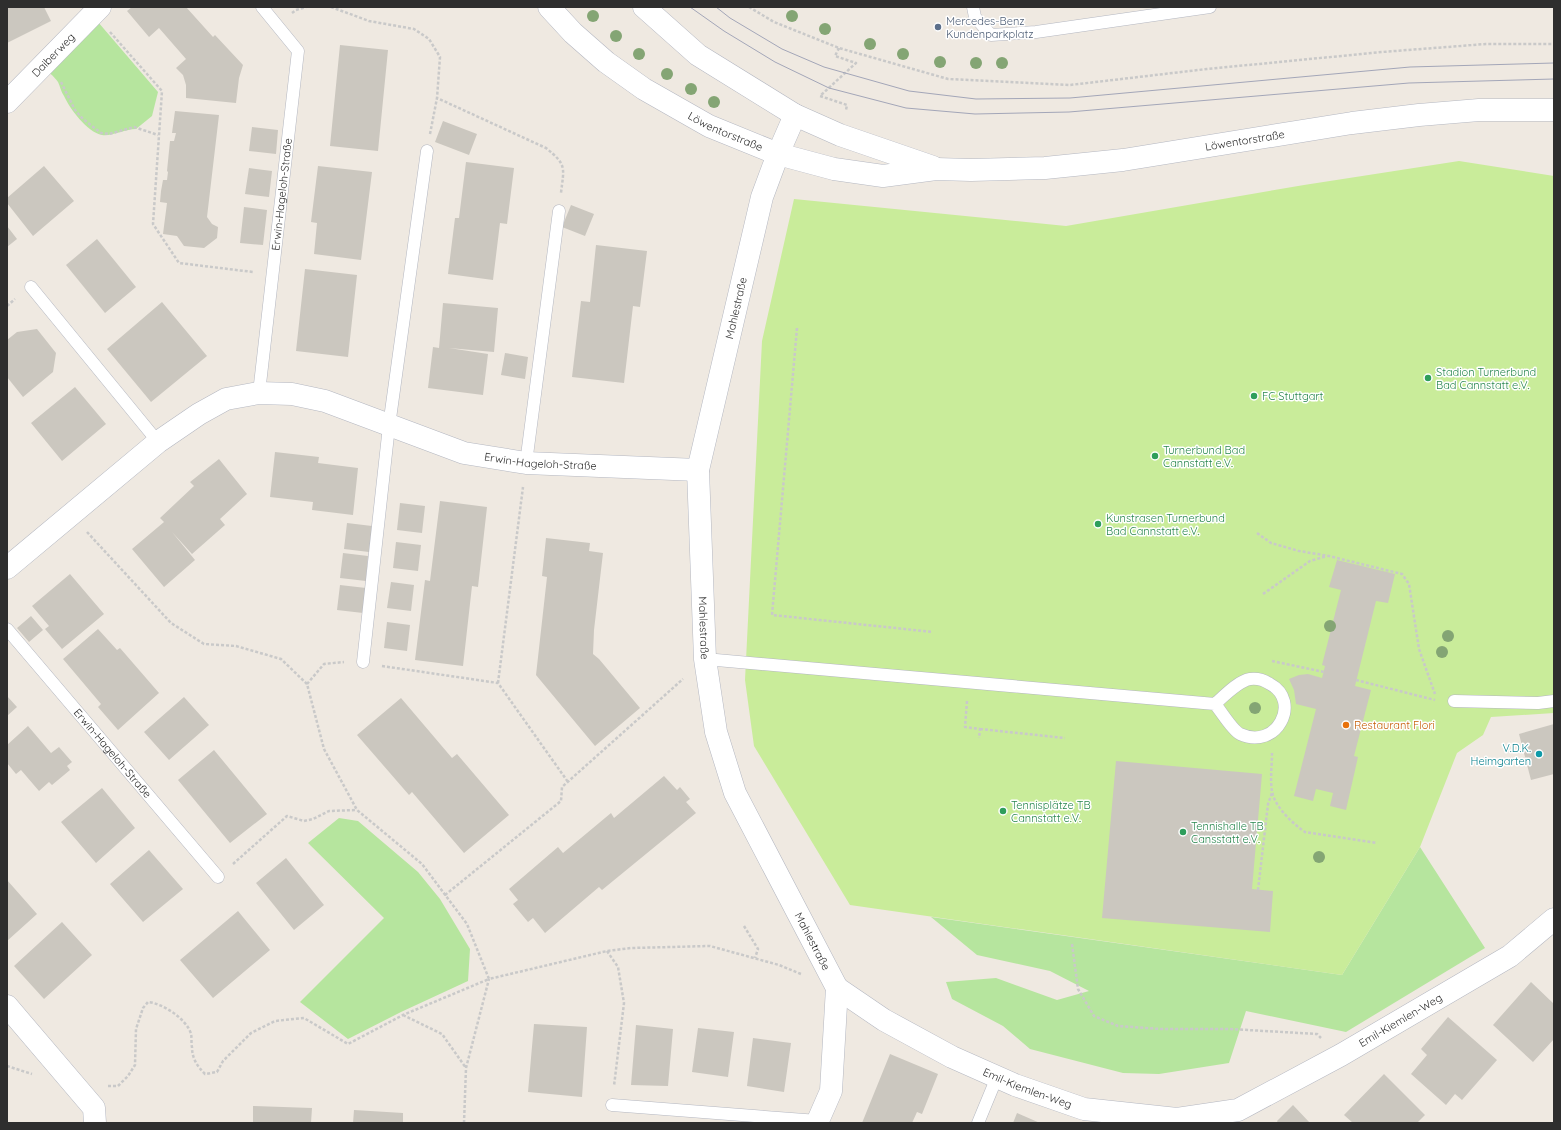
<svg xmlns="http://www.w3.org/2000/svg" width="1561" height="1130" viewBox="0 0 1561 1130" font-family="Quicksand,sans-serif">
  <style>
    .green { fill: #b6e59e }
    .pitch { fill: #c9ec9a }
    .building { fill: #cbc7bf }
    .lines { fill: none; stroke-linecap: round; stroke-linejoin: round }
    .lane-casing { stroke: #b4b7c1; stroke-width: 13 }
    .street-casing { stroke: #b4b7c1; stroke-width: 23 }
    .secondary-casing { stroke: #b4b7c1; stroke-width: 23 }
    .path { stroke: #c9c9c9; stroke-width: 2.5; stroke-dasharray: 3 2; stroke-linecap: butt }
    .lane { stroke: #fff; stroke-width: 12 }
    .street { stroke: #fff; stroke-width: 22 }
    .secondary { stroke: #fff; stroke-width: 22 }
    .tram { stroke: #a3a6b8; stroke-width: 1 }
    .tree { fill: #84a574 }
    .service-dot { fill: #5c6f8a; stroke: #fff; stroke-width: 1.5 }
    .leisure-dot { fill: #2e9e5b; stroke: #fff; stroke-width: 1.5 }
    .food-dot { fill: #e8710a; stroke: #fff; stroke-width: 1.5 }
    .culture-dot { fill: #0f9aa8; stroke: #fff; stroke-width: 1.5 }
    .labels { text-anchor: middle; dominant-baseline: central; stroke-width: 3; stroke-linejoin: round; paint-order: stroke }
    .service-label { font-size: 11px; fill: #4e5e75; stroke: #fff; text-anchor: start }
    .street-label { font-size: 11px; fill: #2e2e2e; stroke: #fff }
    .leisure-label { font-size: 11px; fill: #27864d; stroke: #fff; text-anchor: start }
    .food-label { font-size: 11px; fill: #c56008; stroke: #fff; text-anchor: start }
    .culture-label { font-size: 11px; fill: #0d838f; stroke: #fff; text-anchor: end }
  </style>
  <rect width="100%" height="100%" fill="#efe9e1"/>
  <path class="green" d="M 92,15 L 158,92 L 152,116 L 136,129 C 125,129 110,137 102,135 C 87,132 70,109 64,96 C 61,92 60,86 58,82 C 54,76 47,71 42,66 Z
    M 339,818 L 358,821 L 418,872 L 440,899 L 470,949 L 468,981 L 401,1012 L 348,1039 L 300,1002 L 384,918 L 308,843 Z
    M 1420,847 L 1485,948 L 1346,1032 L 1246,1011 L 1229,1063 L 1159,1074 L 1123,1073 L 1030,1049 L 1003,1026 L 952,999 L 946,982 L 996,978 L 1057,1000 L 1089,991 L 1050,971 L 977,955 L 931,917 L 1342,975 Z"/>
  <path class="pitch" d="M 1459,161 L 1554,176 L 1554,713 L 1491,717 L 1483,735 L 1457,753 L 1420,847 L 1342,975 L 850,905 L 754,746 L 745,680 L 762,341 L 794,199 L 1066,226 L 1304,185 Z"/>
  <path class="building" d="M 7,7 L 44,7 L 51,21 L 7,43 Z
    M 132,7 L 186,7 L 213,37 L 215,35 L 243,65 L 239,78 L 236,103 L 186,98 L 186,85 L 183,75 L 176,68 L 186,59 L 159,28 L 149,37 L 127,11 Z
    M 340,45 L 388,50 L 378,151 L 330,146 Z
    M 175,111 L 219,115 L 207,217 L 212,224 L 218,227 L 217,238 L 204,248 L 184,246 L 177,236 L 163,234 L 167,203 L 160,202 L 161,191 L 163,180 L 167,180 L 168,172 L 167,171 L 170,141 L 174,141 L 176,133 L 172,133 Z
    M 443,121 L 477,134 L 469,155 L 435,142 Z
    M 252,127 L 278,130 L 276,154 L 249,151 Z
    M 466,162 L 514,168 L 507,224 L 500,223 L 493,280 L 448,274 L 455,218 L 459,218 Z
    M 44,166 L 74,201 L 33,236 L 7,203 L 7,198 Z
    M 318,166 L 372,172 L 361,260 L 314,254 L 317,223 L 311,222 Z
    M 249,168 L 272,171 L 269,197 L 245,194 Z
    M 571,205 L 594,214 L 585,236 L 562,227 Z
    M 244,207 L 267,210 L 263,245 L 240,243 Z
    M 7,226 L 17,239 L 7,247 Z
    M 97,239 L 136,287 L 105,313 L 66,265 Z
    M 596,245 L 647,251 L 640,307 L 633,306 L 624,383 L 572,377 L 581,301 L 590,302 Z
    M 305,269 L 357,275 L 348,357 L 296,351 Z
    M 162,302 L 207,356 L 151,402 L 107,349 Z
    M 443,303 L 498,308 L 494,352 L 449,348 L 488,354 L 483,395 L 428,388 L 433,347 L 439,348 Z
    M 37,329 L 56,353 L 53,372 L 23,397 L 7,377 L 7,340 L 17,332 Z
    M 505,353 L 528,357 L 525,379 L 501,375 Z
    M 75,387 L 106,424 L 62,461 L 31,423 Z
    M 275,452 L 319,457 L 318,463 L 358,468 L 353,515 L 312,510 L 313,502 L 270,497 Z
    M 219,459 L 247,494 L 220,519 L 225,525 L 192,554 L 172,532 L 195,560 L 164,587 L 132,549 L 164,522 L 160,518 L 194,486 L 190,482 Z
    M 440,501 L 487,507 L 478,587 L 472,586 L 463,666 L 415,660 L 425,580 L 430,581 Z
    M 400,503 L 425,506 L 422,533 L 397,530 Z
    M 347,523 L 372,526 L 369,552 L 344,549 Z
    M 546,538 L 590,543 L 589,551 L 603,553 L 594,630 L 593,654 L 599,659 L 640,708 L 595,746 L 536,675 L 547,577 L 542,576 Z
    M 396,542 L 421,545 L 418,571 L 393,568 Z
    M 343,553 L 368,556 L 366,581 L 340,578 Z
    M 1337,560 L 1395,574 L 1388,603 L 1376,601 L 1355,686 L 1371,690 L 1354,756 L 1358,757 L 1346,810 L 1330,806 L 1333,793 L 1316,789 L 1313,801 L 1294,796 L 1316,709 L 1296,704 L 1294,690 L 1289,679 L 1299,675 L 1308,674 L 1322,678 L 1325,666 L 1322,665 L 1341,590 L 1329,587 Z
    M 70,574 L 104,614 L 62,649 L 45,629 L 49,626 L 32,606 Z
    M 391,582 L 414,585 L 411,611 L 387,608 Z
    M 340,585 L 366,588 L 363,613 L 337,610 Z
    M 31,616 L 43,630 L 29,642 L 17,628 Z
    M 387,622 L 410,625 L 407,651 L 384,648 Z
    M 98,629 L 117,650 L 120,648 L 159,693 L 118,730 L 98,707 L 101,704 L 63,659 Z
    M 7,696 L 17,707 L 7,716 Z
    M 184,697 L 209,725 L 169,760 L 144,732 Z
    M 401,698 L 452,758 L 457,754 L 509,815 L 464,853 L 412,792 L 409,795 L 357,735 Z
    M 1554,724 L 1554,774 L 1531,780 L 1519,734 Z
    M 28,726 L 51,753 L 59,747 L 72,762 L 67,766 L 70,770 L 52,785 L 49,782 L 39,791 L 21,770 L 16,774 L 7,763 L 7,745 Z
    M 214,750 L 267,814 L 230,843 L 178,780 Z
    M 1116,761 L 1262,774 L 1252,889 L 1273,891 L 1270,932 L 1102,918 Z
    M 664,776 L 677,790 L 680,787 L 690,799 L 686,802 L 696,813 L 602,890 L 599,887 L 545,933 L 533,918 L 528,922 L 513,904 L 518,900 L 509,889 L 558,847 L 563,853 L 611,813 L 614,818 Z
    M 102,788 L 135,828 L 96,863 L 61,822 Z
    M 149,850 L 183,889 L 143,922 L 110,884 Z
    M 286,858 L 324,905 L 294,930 L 256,883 Z
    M 7,880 L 37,914 L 7,941 Z
    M 238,911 L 270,950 L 213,998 L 180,960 Z
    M 62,922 L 92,955 L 44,999 L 14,966 Z
    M 1531,982 L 1554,1004 L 1554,1039 L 1533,1062 L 1493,1025 Z
    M 1448,1017 L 1497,1060 L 1462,1100 L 1455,1094 L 1446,1105 L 1411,1074 L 1427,1055 L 1421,1049 Z
    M 534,1024 L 587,1027 L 582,1097 L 528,1092 Z
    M 636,1025 L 673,1029 L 668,1086 L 631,1085 Z
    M 698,1028 L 734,1032 L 728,1077 L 692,1072 Z
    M 753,1038 L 791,1043 L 784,1092 L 747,1086 Z
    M 890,1054 L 938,1074 L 922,1114 L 917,1112 L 912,1123 L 862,1123 Z
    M 1384,1074 L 1425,1115 L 1417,1123 L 1353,1123 L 1344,1115 Z
    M 1293,1105 L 1310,1123 L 1278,1123 L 1277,1121 Z
    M 253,1106 L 312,1108 L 311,1123 L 253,1123 Z
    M 354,1110 L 403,1113 L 403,1123 L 353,1123 Z
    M 1017,1113 L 1040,1123 L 1013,1123 Z"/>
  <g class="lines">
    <g class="lane-casing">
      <g id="lane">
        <path d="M 973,7 L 975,17 L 991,35 L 1036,32 L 1210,7"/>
        <path d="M 31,287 L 158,442"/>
        <path id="s1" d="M 259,393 L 298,51 L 262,7"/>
        <path d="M 526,463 L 559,211"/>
        <path id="s2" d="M 7,629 L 218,877"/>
        <path d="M 705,659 L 1215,704 C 1224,696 1238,681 1250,679 C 1257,678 1264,680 1270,684 C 1302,701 1277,751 1240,734 C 1232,730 1221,711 1215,704"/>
        <path d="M 363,662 L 389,426 L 427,151"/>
        <path d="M 1454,701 L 1538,703 L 1554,701"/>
        <path d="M 612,1105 L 818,1121"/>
        <path d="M 978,1123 L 997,1077"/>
      </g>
    </g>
    <g class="street-casing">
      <g id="street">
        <path id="s3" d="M 7,102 L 100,7"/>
        <path id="s4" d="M 795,115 L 778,154 L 762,197 L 698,470 L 705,659 L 716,732 L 735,793 L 837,988 L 831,1091 L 817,1123"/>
        <path id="s5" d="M 7,568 L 158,442 L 199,414 L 226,399 L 259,393 L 292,394 L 325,401 L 464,453 L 526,463 L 698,470"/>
        <path id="s6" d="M 837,988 L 884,1020 L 952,1057 L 1015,1085 L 1084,1109 L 1177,1119 L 1238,1110 L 1341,1055 L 1510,956 L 1554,919"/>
        <path d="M 7,1006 L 94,1108 L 95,1123"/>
      </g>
    </g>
    <g class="secondary-casing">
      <g id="secondary">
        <path id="s7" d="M 549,7 L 573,33 L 606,62 L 644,89 L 709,126 L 778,154 L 834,169 L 883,176 L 936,169 L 971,170 L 1045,168 L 1123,160 L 1352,123 L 1419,115 L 1479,110 L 1554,110"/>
        <path d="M 644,7 L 698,55 L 795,115 L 840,135 L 933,167"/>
      </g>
    </g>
    <path class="path" d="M 331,7 L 369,21 L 414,29 L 429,39 L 440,57 L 437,98
      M 749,7 L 774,22 L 839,48 L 948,79 L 1070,85 L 1207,69 L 1382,52 L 1486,44 L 1554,44
      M 292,13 L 296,10 L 306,7
      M 110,32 L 162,91 L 153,224 L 179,263 L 253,272
      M 839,48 L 835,56 L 856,63 L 820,96 L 847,105 L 846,110
      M 61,82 L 75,110 L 83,119 L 101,133 L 109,134 L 134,127 L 158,135
      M 430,134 L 437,98 L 546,148 C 567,165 564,167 561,193
      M 7,306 L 15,299
      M 797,328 L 772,615 L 933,632
      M 87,532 L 171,623 L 204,644 L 236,646 L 281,659 L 307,684 L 324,749 L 357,810 L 422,864 L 467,924 L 489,979 L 607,951 L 631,948 L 710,946 L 779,965 L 801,974
      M 1257,533 L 1271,543 L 1299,551 L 1329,556 L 1402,574 L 1409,584 L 1419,649 L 1435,694
      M 1263,594 L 1310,561 L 1327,556
      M 1272,661 L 1324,672
      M 382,666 L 498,683 L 568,782
      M 1356,680 L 1435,700
      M 498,683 L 523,487
      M 307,684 L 324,664 L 344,662
      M 967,701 L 965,727 L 980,729 L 979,738
      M 980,729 L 1065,738
      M 1272,753 C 1272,765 1270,780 1272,791 C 1274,806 1293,824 1305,832 L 1377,843
      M 233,864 L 287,816 L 304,821 L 313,819 L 329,811 L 357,810
      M 1258,890 L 1268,804 L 1272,793
      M 445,895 L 561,801 L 562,787 L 683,679
      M 744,926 L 758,949 L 755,958
      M 1072,944 L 1078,989 L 1094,1016 L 1118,1026 L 1160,1029 L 1230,1029 L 1317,1034 L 1321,1038
      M 607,951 L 618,967 L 624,1003 L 614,1086
      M 403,1015 L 442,1034 L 466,1068
      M 7,1066 L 32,1074
      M 108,1086 L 118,1086 L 128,1076 L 135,1065 L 136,1029 L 143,1008 L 148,1002 C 162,1003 187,1019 191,1034 C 192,1038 191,1043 192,1047 C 192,1058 197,1066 205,1074 L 217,1072 L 223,1061 L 251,1033 L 275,1021 L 304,1018 L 348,1044 L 403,1015 L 489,979
      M 464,1123 L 466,1068 L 489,979"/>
    <use href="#lane" class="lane"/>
    <use href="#street" class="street"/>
    <use href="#secondary" class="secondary"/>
    <path class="tram" d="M 690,7 L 724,31 L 775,62 L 829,88 L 906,108 L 975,114 L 1069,112 L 1409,83 L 1554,79
      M 716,7 L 730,18 L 782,49 L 824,67 L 909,91 L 976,99 L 1070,98 L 1410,67 L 1554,63"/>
  </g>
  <g class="tree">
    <circle cx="593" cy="16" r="6"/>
    <circle cx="792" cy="16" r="6"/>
    <circle cx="825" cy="29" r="6"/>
    <circle cx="616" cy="36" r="6"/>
    <circle cx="870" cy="44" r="6"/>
    <circle cx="639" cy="54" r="6"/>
    <circle cx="903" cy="54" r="6"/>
    <circle cx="940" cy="62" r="6"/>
    <circle cx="976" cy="63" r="6"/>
    <circle cx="1002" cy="63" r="6"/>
    <circle cx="667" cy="74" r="6"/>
    <circle cx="691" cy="89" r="6"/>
    <circle cx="714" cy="102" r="6"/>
    <circle cx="1330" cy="626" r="6"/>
    <circle cx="1448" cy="636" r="6"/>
    <circle cx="1442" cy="652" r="6"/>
    <circle cx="1255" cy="708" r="6"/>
    <circle cx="1319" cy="857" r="6"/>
  </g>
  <circle class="service-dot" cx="938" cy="27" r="4"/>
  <g class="leisure-dot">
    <circle cx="1428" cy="378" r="4"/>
    <circle cx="1254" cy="396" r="4"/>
    <circle cx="1155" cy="456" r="4"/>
    <circle cx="1098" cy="524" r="4"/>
    <circle cx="1003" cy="811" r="4"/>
    <circle cx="1183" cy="832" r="4"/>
  </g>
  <circle class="food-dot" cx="1346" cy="725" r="4"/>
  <circle class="culture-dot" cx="1539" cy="754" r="4"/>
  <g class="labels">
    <g class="service-label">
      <text x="946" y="21">Mercedes-Benz<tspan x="946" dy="13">Kundenparkplatz</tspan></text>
    </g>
    <g class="street-label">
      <text stroke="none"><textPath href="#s3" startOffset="66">Daiberweg</textPath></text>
      <text stroke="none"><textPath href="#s7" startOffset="218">Löwentorstraße</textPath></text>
      <text stroke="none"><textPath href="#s7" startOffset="747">Löwentorstraße</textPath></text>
      <text stroke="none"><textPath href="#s1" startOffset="200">Erwin-Hageloh-Straße</textPath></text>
      <text transform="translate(736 308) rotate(-77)">Mahlestraße</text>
      <text stroke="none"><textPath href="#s5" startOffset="603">Erwin-Hageloh-Straße</textPath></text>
      <text stroke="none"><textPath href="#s4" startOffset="527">Mahlestraße</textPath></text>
      <text stroke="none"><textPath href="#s2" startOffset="163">Erwin-Hageloh-Straße</textPath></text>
      <text stroke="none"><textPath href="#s4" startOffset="863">Mahlestraße</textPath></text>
      <text stroke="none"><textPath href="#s6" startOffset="617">Emil-Kiemlen-Weg</textPath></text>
      <text stroke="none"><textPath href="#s6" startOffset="216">Emil-Kiemlen-Weg</textPath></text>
    </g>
    <g class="leisure-label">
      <text x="1436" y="372">Stadion Turnerbund<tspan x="1436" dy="13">Bad Cannstatt e.V.</tspan></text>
      <text x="1262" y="396">FC Stuttgart</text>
      <text x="1163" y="450">Turnerbund Bad<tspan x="1163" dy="13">Cannstatt e.V.</tspan></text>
      <text x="1106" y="518">Kunstrasen Turnerbund<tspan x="1106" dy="13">Bad Cannstatt e.V.</tspan></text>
      <text x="1011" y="805">Tennisplätze TB<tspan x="1011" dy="13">Cannstatt e.V.</tspan></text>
      <text x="1191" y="826">Tennishalle TB<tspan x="1191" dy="13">Cansstatt e.V.</tspan></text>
    </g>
    <g class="food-label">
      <text x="1354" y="725">Restaurant Flori</text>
    </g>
    <g class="culture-label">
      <text x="1531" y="748">V.D.K.<tspan x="1531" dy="13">Heimgarten</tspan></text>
    </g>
  </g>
  <rect width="1561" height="1130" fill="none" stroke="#2e2e2e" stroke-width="16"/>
</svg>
